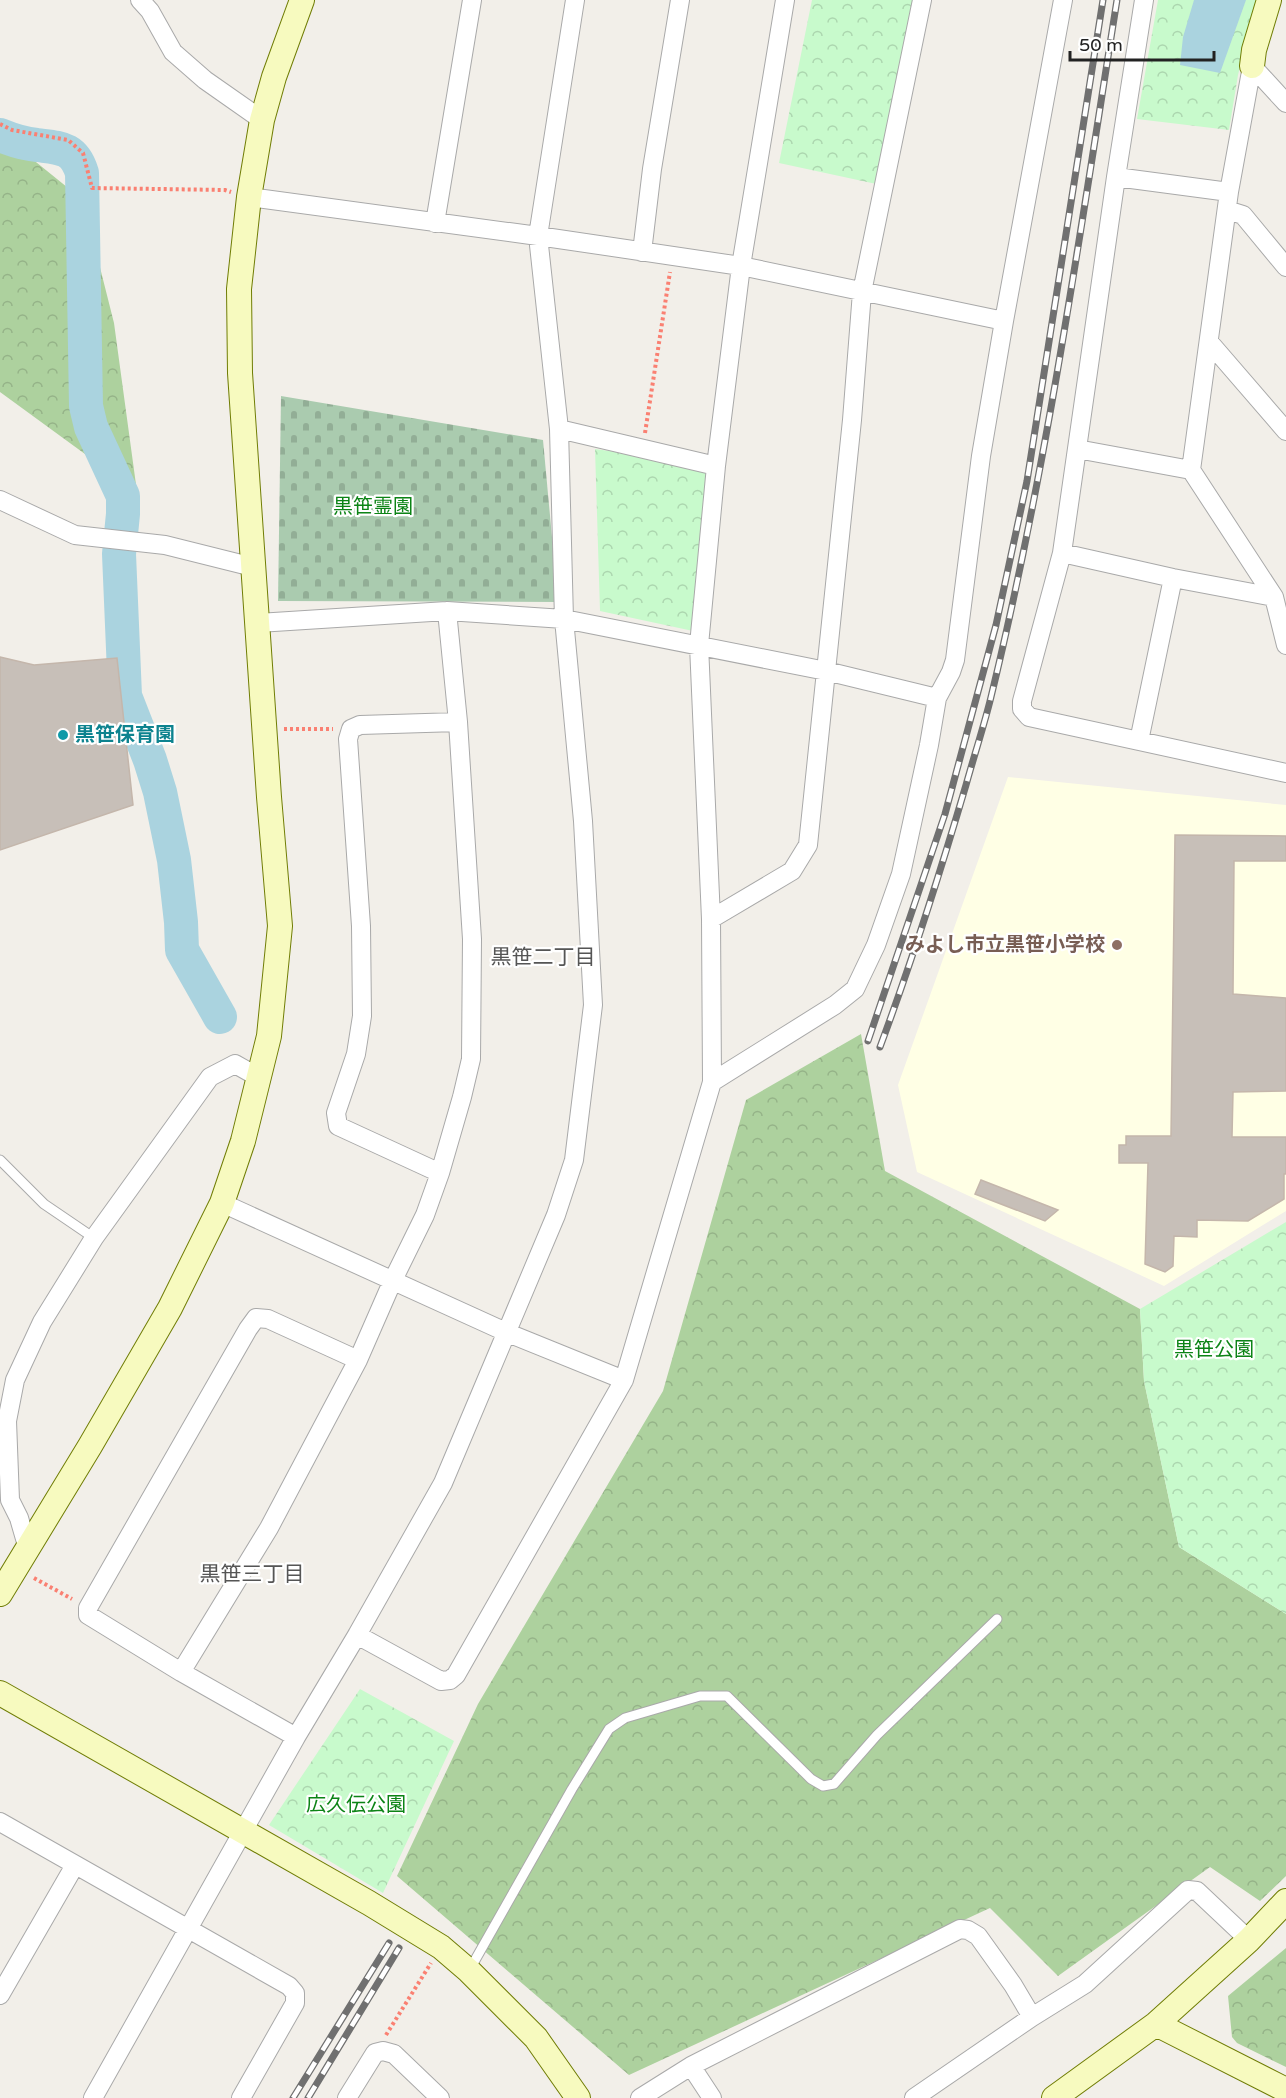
<svg xmlns="http://www.w3.org/2000/svg" width="1286" height="2098" viewBox="0 0 1286 2098" font-family="'Varela Round','Noto Sans JP',sans-serif">
  <style>
    .education { fill: #ffffe5 }
    .forest { fill: url(#forest-crowns) }
    .cemetery { fill: url(#cemetery-stones) }
    .park { fill: url(#park-crowns) }
    .water { fill: #aad3df }
    .lines { fill: none; stroke-linecap: round; stroke-linejoin: round }
    .river { stroke: #aad3df; stroke-width: 34 }
    .building { fill: #c7bfb8; stroke: #c4b6ab; stroke-width: 1.5 }
    .lane-casing { stroke: #a9a9a9; stroke-width: 11 }
    .street-casing { stroke: #a9a9a9; stroke-width: 20 }
    .secondary-casing { stroke: #707d05; stroke-width: 26 }
    .path { stroke: #fa8072; stroke-width: 4; stroke-dasharray: 3 3; stroke-linecap: butt }
    .lane { stroke: #fff; stroke-width: 9 }
    .street { stroke: #fff; stroke-width: 18 }
    .secondary { stroke: #f7fabf; stroke-width: 24 }
    .rail-casing { stroke: #707070; stroke-width: 7 }
    .rail { stroke: #fff; stroke-width: 4.5; stroke-dasharray: 14; stroke-linecap: butt }
    .culture-dot { fill: #0f9aa8; stroke: #fff; stroke-width: 2 }
    .education-dot { fill: #8d6e63; stroke: #fff; stroke-width: 2 }
    .labels { text-anchor: middle; dominant-baseline: central; stroke-width: 4.5; stroke-linejoin: round; paint-order: stroke }
    .park-label { font-size: 20px; fill: #0c8416; stroke: #fff }
    .culture-label { font-size: 20px; font-weight: bold; fill: #0d838f; stroke: #fff; text-anchor: start }
    .education-label { font-size: 20px; font-weight: bold; fill: #785e54; stroke: #fff; text-anchor: end }
    .neighbourhood-label { font-size: 21px; fill: #555; stroke: #fff }
  </style>
  <defs>
    <pattern id="forest-crowns" width="20" height="18" patternUnits="userSpaceOnUse" patternTransform="scale(1.5)"><rect width="20" height="18" fill="#add19e"/><path d="M2 6a3 3 0 1 1 6 0M12 15a3 3 0 1 1 6 0" fill="none" stroke="#95b388"/></pattern>
    <pattern id="cemetery-stones" width="16" height="16" patternUnits="userSpaceOnUse" patternTransform="scale(1.5)"><rect width="16" height="16" fill="#aacbaf"/><path d="M2 7V4a2 2 0 0 1 4 0v3zM10 15v-3a2 2 0 0 1 4 0v3z" fill="#92ae96"/></pattern>
    <pattern id="park-crowns" width="20" height="18" patternUnits="userSpaceOnUse" patternTransform="scale(1.5)"><rect width="20" height="18" fill="#c8facc"/><path d="M2 6a3 3 0 1 1 6 0M12 15a3 3 0 1 1 6 0" fill="none" stroke="#acd6af"/></pattern>
  </defs>
  <rect width="100%" height="100%" fill="#f2efe9"/>
  <path class="education" d="M 1008,777 L 1286,805 L 1286,1211 L 1164,1286 L 917,1172 L 898,1085 Z"/>
  <path class="forest" d="M 0,133 L 83,200 L 114,323 L 137,492 L 0,392 Z
    M 861,1034 L 885,1171 L 1140,1309 L 1144,1381 L 1179,1547 L 1286,1614 L 1286,1876 L 1260,1901 L 1210,1867 L 1058,1976 L 990,1908 L 629,2075 L 397,1876 L 478,1704 L 663,1391 L 746,1100 Z
    M 1286,1948 L 1286,2067 L 1237,2043 L 1232,2037 L 1228,1996 Z"/>
  <path class="cemetery" d="M 281,396 L 543,440 L 558,602 L 278,601 Z"/>
  <path class="park" d="M 812,0 L 920,0 L 881,185 L 779,163 Z
    M 1158,0 L 1257,0 L 1238,75 L 1229,130 L 1137,119 Z
    M 595,449 L 716,466 L 707,634 L 600,611 Z
    M 1286,1222 L 1286,1614 L 1179,1547 L 1144,1381 L 1140,1309 Z
    M 360,1689 L 454,1741 L 383,1893 L 269,1825 Z"/>
  <path class="water" d="M 1194,0 L 1246,0 L 1220,73 L 1180,65 L 1183,37 Z"/>
  <g class="lines">
    <path class="river" d="M 0,135 C 12,140 25,144 37,145 C 60,148 74,147 82,173 L 86,406 L 91,427 L 123,496 L 123,514 L 119,554 L 125,696 L 150,760 L 160,792 L 174,860 L 181,922 L 182,950 L 220,1017"/>
  </g>
  <path class="building" d="M 0,657 L 34,665 L 117,658 L 133,805 L 0,850 Z
    M 1175,835 L 1286,836 L 1286,861 L 1234,861 L 1233,994 L 1286,998 L 1286,1091 L 1233,1092 L 1232,1137 L 1286,1137 L 1286,1174 L 1284,1174 L 1284,1199 L 1248,1221 L 1197,1220 L 1197,1237 L 1174,1236 L 1173,1266 L 1165,1272 L 1145,1264 L 1148,1163 L 1119,1163 L 1119,1145 L 1126,1145 L 1126,1136 L 1171,1136 Z
    M 981,1180 L 1058,1210 L 1045,1221 L 975,1194 Z"/>
  <g class="lines">
    <g class="lane-casing">
      <path id="lane" d="M 0,1160 L 44,1204 L 94,1238
        M 470,1969 L 572,1789 L 609,1729 L 625,1718 L 700,1696 L 727,1696 L 811,1779 L 823,1786 L 834,1784 L 877,1735 L 997,1619"/>
    </g>
    <g class="street-casing">
      <path id="street" d="M 140,0 L 150,11 L 173,52 L 205,80 L 262,120
        M 1144,0 L 1116,177 L 1062,553 L 1022,701 L 1022,709 L 1029,717 L 1286,773
        M 1252,66 L 1286,103
        M 1116,177 L 1229,192
        M 249,197 L 538,236 L 741,266 L 1004,321
        M 1227,210 L 1243,215 L 1286,267
        M 435,223 L 472,0
        M 642,252 L 652,169 L 680,0
        M 1210,343 L 1286,431
        M 559,429 L 716,466
        M 1077,449 L 1191,470 L 1274,597 L 1286,645
        M 1191,470 L 1229,192 L 1252,66
        M 0,500 L 75,535 L 165,545 L 253,567
        M 1062,553 L 1173,578 L 1274,597
        M 258,623 L 447,611 L 564,619 L 826,671 L 937,698
        M 1139,741 L 1173,578
        M 711,919 L 792,871 L 808,845 L 852,420 L 862,292 L 922,0
        M 712,1082 L 835,1005 L 855,989 L 876,945 L 901,874 L 929,745 L 937,698 L 951,672 L 955,660 L 981,456 L 1004,321 L 1063,0
        M 440,1173 L 338,1126 L 336,1113 L 356,1054 L 362,1016 L 361,926 L 348,739 L 351,729 L 360,725 L 458,722
        M 222,1203 L 508,1333 L 624,1380
        M 28,1549 L 19,1518 L 10,1500 L 7,1421 L 15,1380 L 42,1322 L 94,1238 L 210,1077 L 235,1064 L 258,1077
        M 357,1635 L 441,1681 L 450,1680 L 456,1675 L 624,1380 L 712,1082 L 711,919 L 699,645 L 716,466 L 741,266 L 785,0
        M 181,1672 L 269,1528 L 358,1360 L 393,1280 L 425,1215 L 440,1173 L 462,1097 L 471,1059 L 472,939 L 458,722 L 447,611
        M 296,1737 L 181,1672 L 88,1615 L 88,1608 L 248,1329 L 256,1318 L 268,1319 L 358,1360
        M 0,1822 L 289,1986 L 295,1993 L 295,2003 L 241,2098
        M 0,1995 L 75,1865
        M 691,2066 L 712,2098
        M 93,2098 L 296,1737 L 357,1635 L 443,1483 L 556,1215 L 574,1160 L 593,1005 L 583,821 L 564,619 L 559,429 L 538,236 L 575,0
        M 347,2098 L 375,2053 L 383,2051 L 394,2054 L 440,2098
        M 640,2098 L 691,2066 L 960,1929 L 968,1930 L 978,1936 L 1013,1985 L 1032,2017
        M 914,2098 L 1032,2017 L 1085,1984 L 1188,1890 L 1197,1891 L 1249,1940"/>
    </g>
    <g class="secondary-casing">
      <path id="secondary" d="M 1252,66 L 1254,50 L 1269,0
        M 0,1594 L 90,1446 L 170,1308 L 222,1203 L 243,1141 L 269,1036 L 280,926 L 269,797 L 240,373 L 239,289 L 249,197 L 262,120 L 274,77 L 302,0
        M 0,1693 L 369,1903 L 441,1947 L 469,1971 L 536,2038 L 578,2098
        M 1156,2024 L 1286,2090
        M 1054,2098 L 1156,2024 L 1249,1940 L 1286,1901"/>
    </g>
    <path class="path" d="M 0,124 L 12,130 L 68,140 L 83,153 L 92,188 L 225,190 L 231,192
      M 645,433 L 670,272
      M 284,729 L 333,729
      M 34,1578 L 72,1599
      M 386,2035 L 431,1963"/>
    <use href="#lane" class="lane"/>
    <use href="#street" class="street"/>
    <use href="#secondary" class="secondary"/>
    <g class="rail-casing">
      <path id="rail" d="M 868,1041 L 945,814 L 996,625 L 1027,481 L 1103,0
        M 880,1047 C 912,961 940,873 966,785 C 974,756 984,726 991,697 C 1047,467 1080,233 1117,0
        M 293,2098 L 389,1943
        M 308,2098 L 399,1948"/>
    </g>
    <use href="#rail" class="rail"/>
  </g>
  <circle class="culture-dot" cx="63" cy="735" r="6"/>
  <circle class="education-dot" cx="1117" cy="945" r="6"/>
  <g class="labels">
    <g class="park-label">
      <text x="373" y="507">黒笹霊園</text>
      <text x="1214" y="1350">黒笹公園</text>
      <text x="356" y="1805">広久伝公園</text>
    </g>
    <g class="culture-label">
      <text x="75" y="735">黒笹保育園</text>
    </g>
    <g class="education-label">
      <text x="1105" y="945">みよし市立黒笹小学校</text>
    </g>
    <g class="neighbourhood-label">
      <text x="543" y="957">黒笹二丁目</text>
      <text x="252" y="1574">黒笹三丁目</text>
    </g>
  </g>
  <path d="M1070 51v9h144v-9" fill="none" stroke="#222222" stroke-width="3"/>
  <text x="1079" y="51" font-size="18" fill="#222222" stroke="#ffffff" stroke-width="4.5" paint-order="stroke">50 m</text>
</svg>
